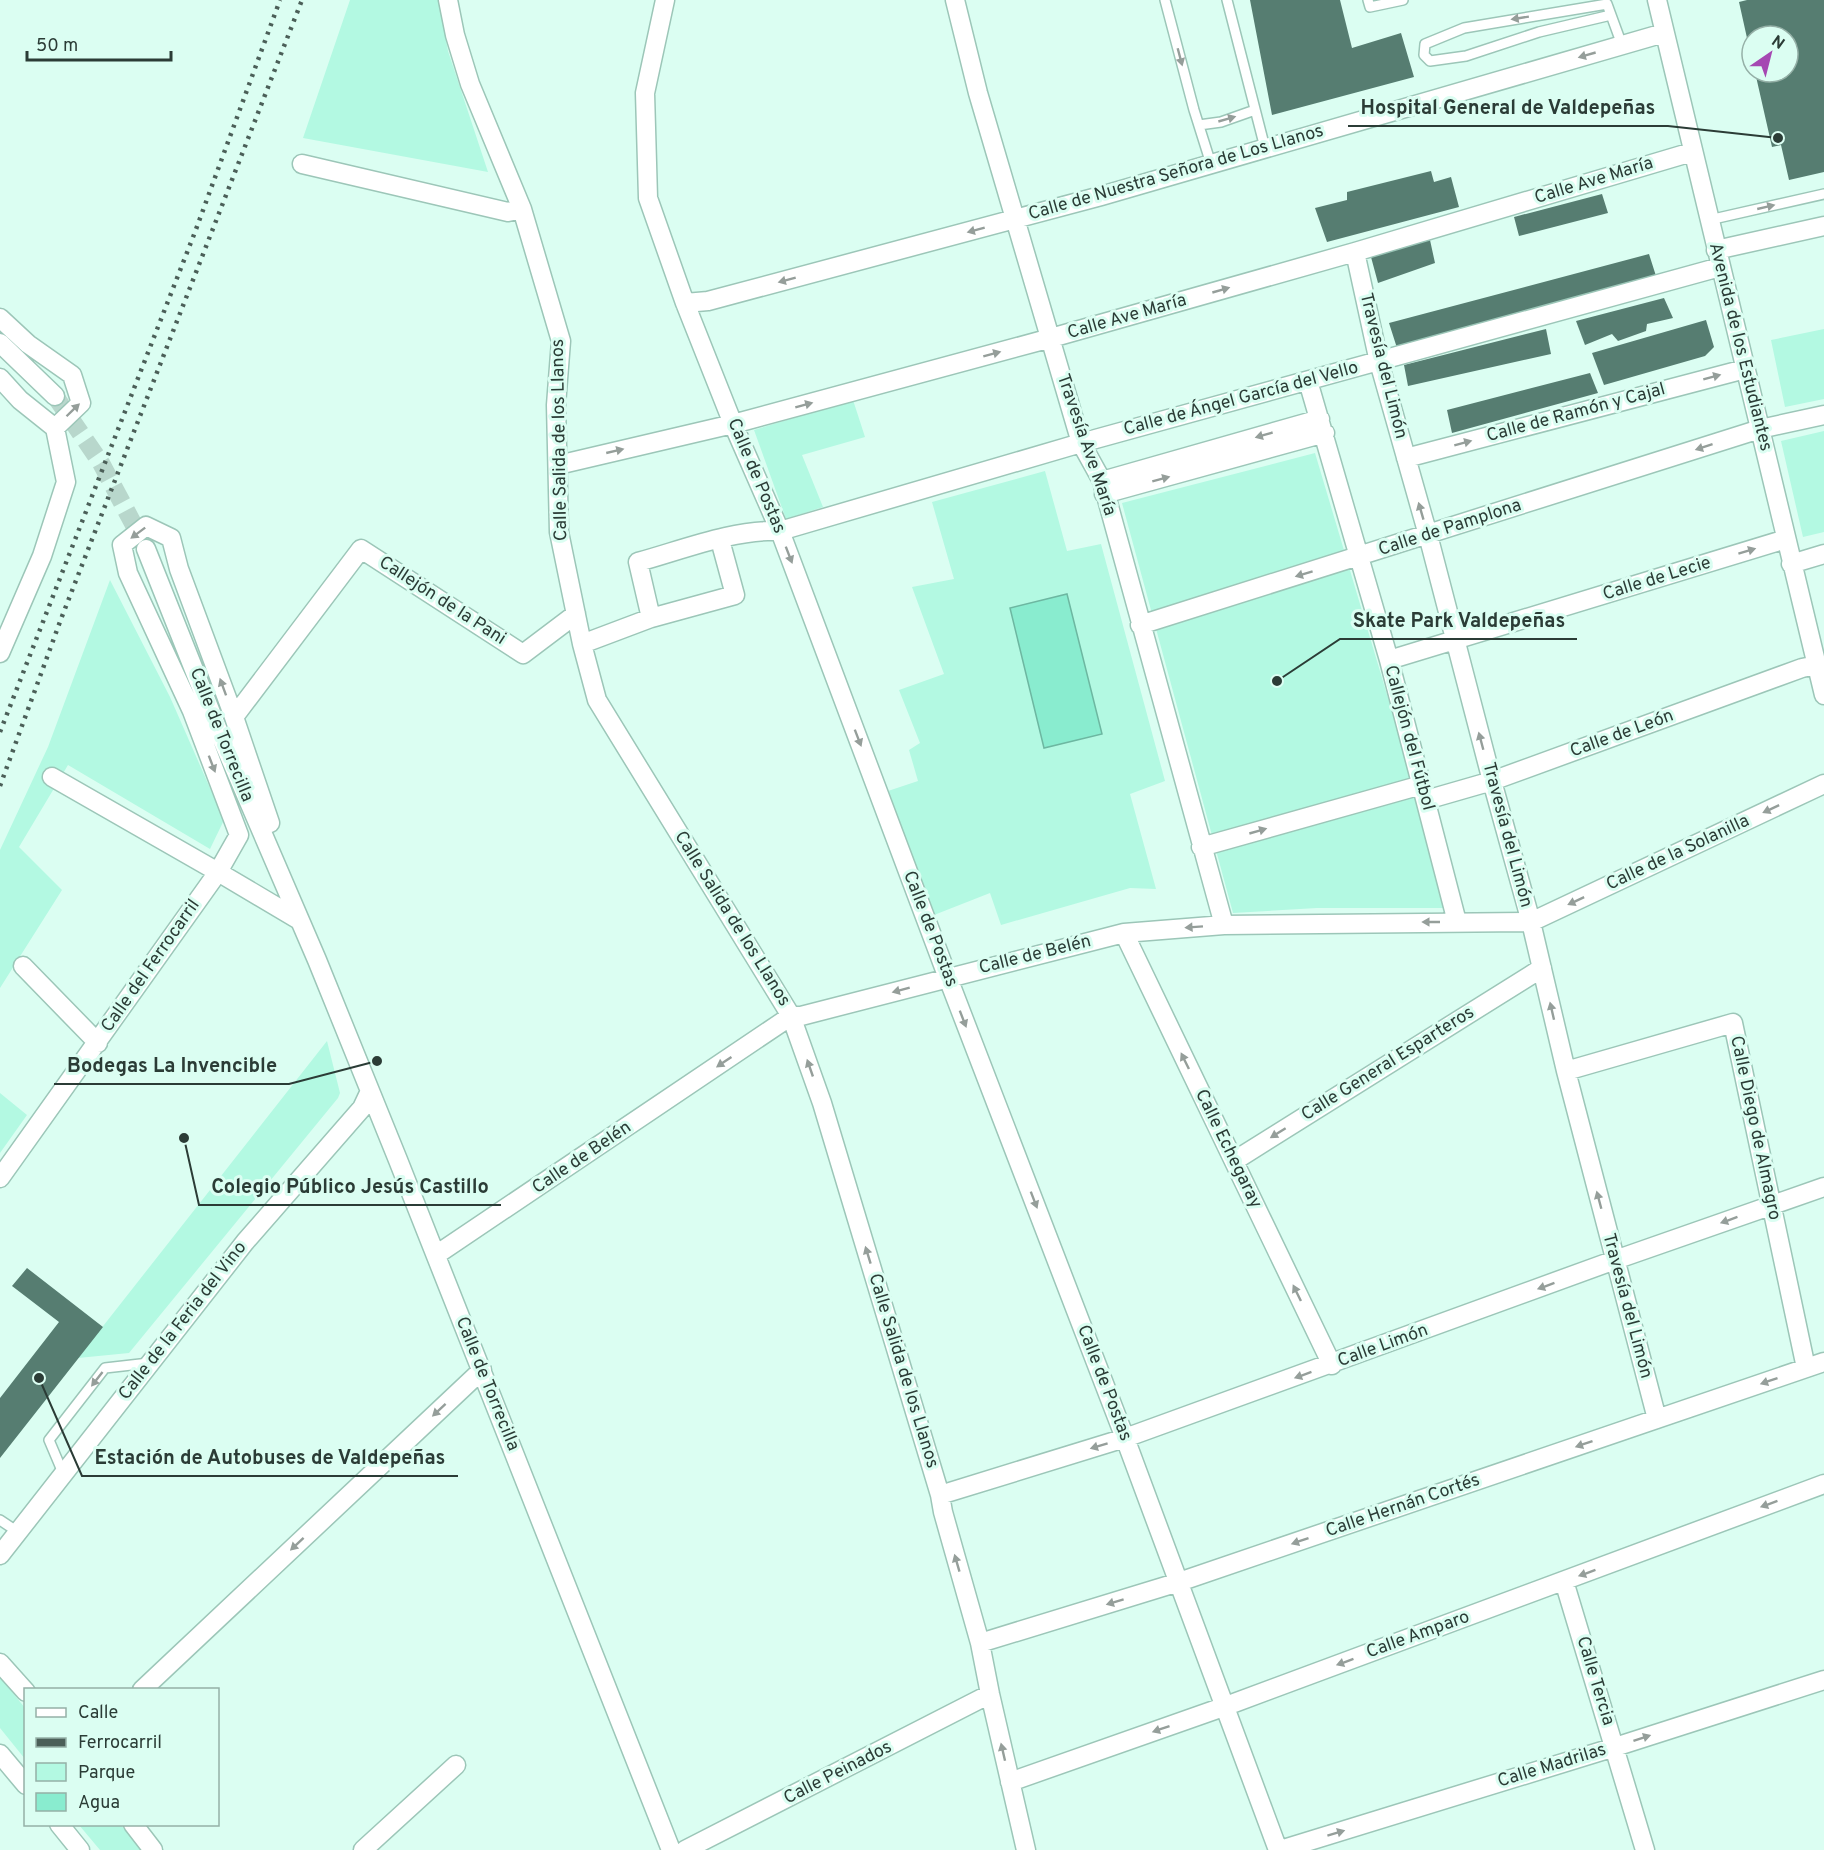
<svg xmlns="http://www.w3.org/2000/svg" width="1824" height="1850" viewBox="0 0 1824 1850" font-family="Overpass,sans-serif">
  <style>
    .green { fill: #b3f9e2 }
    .water { fill: #89eccf; stroke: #6db7a1; stroke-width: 1.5 }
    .building { fill: #567d71 }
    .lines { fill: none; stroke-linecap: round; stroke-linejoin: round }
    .street-tunnel { stroke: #b8d7cc; stroke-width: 18; stroke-dasharray: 18 9; stroke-linecap: butt }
    .lane-casing { stroke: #9cc6b8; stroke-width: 12 }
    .street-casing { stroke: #9cc6b8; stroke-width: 21 }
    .lane { stroke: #fff; stroke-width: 9 }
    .street { stroke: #fff; stroke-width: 18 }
    .rail { stroke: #4b5f58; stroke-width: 4.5; stroke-dasharray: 3 6; stroke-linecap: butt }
    .oneway { fill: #959e9a }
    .labels { text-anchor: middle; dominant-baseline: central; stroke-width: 6; stroke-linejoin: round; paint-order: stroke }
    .street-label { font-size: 18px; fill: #2b3c36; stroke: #dbfef2 }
    .leader { fill: none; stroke: #2b3c36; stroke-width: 2 }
    .callout-dot { fill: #2b3c36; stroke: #dbfef2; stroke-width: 2 }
    .callout-label { font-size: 20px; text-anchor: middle; font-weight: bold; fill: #2b3c36; stroke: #dbfef2; stroke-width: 6; stroke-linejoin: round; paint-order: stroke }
  </style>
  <rect width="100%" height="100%" fill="#dbfef2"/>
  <path class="green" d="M 350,0 L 439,0 L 448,51 L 488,172 L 303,138 Z
    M 1824,329 L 1824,399 L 1785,407 L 1771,340 Z
    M 853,400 L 865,437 L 802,455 L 823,507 L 786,519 L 754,430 Z
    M 1824,431 L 1824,532 L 1803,537 L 1781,441 Z
    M 1315,453 L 1436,859 L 1447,908 L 1317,908 L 1233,913 L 1122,503 Z
    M 1045,471 L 1067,551 L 1101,544 L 1165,781 L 1130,794 L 1156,889 L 1130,888 L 1001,925 L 990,893 L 934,915 L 888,791 L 918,781 L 909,750 L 920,743 L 899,690 L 944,674 L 912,587 L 954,579 L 932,502 Z
    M 110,580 L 170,697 L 224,820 L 210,849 L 68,765 L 19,847 L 62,890 L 0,988 L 0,850 L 48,747 Z
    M 327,1041 L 340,1093 L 338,1098 L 129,1353 L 78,1358 Z
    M 0,1093 L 27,1115 L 0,1153 Z
    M 0,1677 L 25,1708 L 25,1759 L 0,1728 Z
    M 79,1825 L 121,1825 L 141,1850 L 100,1850 Z"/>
  <path class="water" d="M 1067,594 L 1102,734 L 1044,748 L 1010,608 Z"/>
  <path class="building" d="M 1250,0 L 1340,0 L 1352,48 L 1401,33 L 1414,77 L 1272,115 Z
    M 1747,0 L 1824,0 L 1824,172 L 1789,180 L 1781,145 L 1772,147 L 1755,72 L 1788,72 L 1788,36 L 1752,36 L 1751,56 L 1739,2 Z
    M 1431,171 L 1434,182 L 1451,177 L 1459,207 L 1327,242 L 1315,208 L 1347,200 L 1347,192 Z
    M 1602,194 L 1608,213 L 1519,236 L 1514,217 Z
    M 1430,240 L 1435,263 L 1378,283 L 1371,257 L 1402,246 Z
    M 1649,254 L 1656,276 L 1397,348 L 1389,323 Z
    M 1664,298 L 1673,318 L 1647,324 L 1646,331 L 1618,341 L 1612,334 L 1585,345 L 1576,321 Z
    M 1706,320 L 1714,347 L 1705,356 L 1604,385 L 1592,353 Z
    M 1546,329 L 1551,354 L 1408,386 L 1404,365 Z
    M 1590,373 L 1598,393 L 1452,433 L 1447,410 Z
    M 27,1268 L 103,1327 L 0,1458 L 0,1398 L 59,1322 L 12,1286 Z"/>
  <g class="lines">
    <path class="street-tunnel" d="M 55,396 L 101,463 L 145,546"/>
    <g class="lane-casing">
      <path id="lane" d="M 1165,0 L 1194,110 L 1211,164
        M 1227,0 L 1265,148
        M 1368,0 L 1370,7 L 1403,0
        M 1611,15 L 1539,32 L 1466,56 L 1430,61 L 1424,55 L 1425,44 L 1464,28 L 1607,4 L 1622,45
        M 1199,125 L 1221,122 L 1255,110
        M 1709,220 L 1824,194
        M 63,1473 L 49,1440 L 105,1368 L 149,1363
        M 0,1520 L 18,1532"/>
    </g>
    <g class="street-casing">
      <path id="street" d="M 448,0 L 455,35 L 470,84 L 522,209 L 561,341 L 556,405 L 559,532 L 582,644 L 597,700 L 791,1016 L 822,1103 L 940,1495 L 943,1512 L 980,1643 L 990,1694 L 1026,1850
        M 665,0 L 645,93 L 648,198 L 685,303 L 733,424 L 780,531 L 948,978 L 1125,1438 L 1278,1850
        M 955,0 L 978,93 L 1081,443 L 1102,481 L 1224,925
        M 1657,0 L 1824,695
        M 302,164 L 508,212 L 522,209
        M 1716,250 L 1824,226
        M 1355,252 L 1379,362 L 1428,535 L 1492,781 L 1531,922 L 1566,1071 L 1657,1419
        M 685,303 L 708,301 L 1101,196 L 1664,33
        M 0,318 L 28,344 L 72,375 L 81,403 L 55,428 L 20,400 L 0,378
        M 0,343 L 55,396
        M 1308,381 L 1389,660 L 1457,922
        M 1406,458 L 1745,369
        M 558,465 L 733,424 L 1051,338 L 1355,252 L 1692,152
        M 1102,481 L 1320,419
        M 1104,494 L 1325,433
        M 720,540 L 735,595 L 651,618 L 638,562 C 682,550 734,529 780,531 L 1081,443 L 1720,267
        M 146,549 L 218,730 L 317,960 L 398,1160 L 671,1850
        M 1791,564 L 1824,554
        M 1140,625 L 1760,429 L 1824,415
        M 582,644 L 651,618
        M 0,653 L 42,556 L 66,482 L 55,428
        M 1389,660 L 1786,539
        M 234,717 L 361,549 L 523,654 L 576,614
        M 52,777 L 218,872 L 299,920
        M 1426,800 L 1492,781 L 1802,668 L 1817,665 L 1824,671
        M 1201,847 L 1418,786 L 1421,784
        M 1124,933 L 1332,1365
        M 23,966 L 98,1043
        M 1566,1071 L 1733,1023 L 1806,1368
        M 1234,1161 L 1542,968
        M 0,1178 L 218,872 L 239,835 L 192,711 L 128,573 L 122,545 L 146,526 L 171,538 L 179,569 L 234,717 L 270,823
        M 436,1255 L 791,1016 L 801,1016 L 1124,933 L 1224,925 L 1531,922 L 1824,784
        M 940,1495 L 1125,1438 L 1615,1260 L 1824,1187
        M 0,1555 L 245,1242 L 362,1108 L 370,1091
        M 1564,1581 L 1645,1850
        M 980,1643 L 1179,1582 L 1824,1362
        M 0,1663 L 26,1692
        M 142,1690 L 482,1370
        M 0,1754 L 26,1785
        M 1010,1782 L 1226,1706 L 1824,1484
        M 59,1824 L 80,1850
        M 133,1824 L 153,1850
        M 363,1850 L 456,1765
        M 685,1850 L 990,1694
        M 1280,1850 L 1615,1747 L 1824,1680"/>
    </g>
    <use href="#lane" class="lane"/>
    <use href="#street" class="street"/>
    <path class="rail" d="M 0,732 L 195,232 L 280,0
      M 0,786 L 61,619 L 302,0"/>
  </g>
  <defs><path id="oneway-solid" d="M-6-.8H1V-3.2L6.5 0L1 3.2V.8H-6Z" transform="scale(1.5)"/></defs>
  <g class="oneway">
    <use href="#oneway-solid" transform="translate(1520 18) rotate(171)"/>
    <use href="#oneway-solid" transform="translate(1587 55) rotate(164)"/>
    <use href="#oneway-solid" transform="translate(1180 57) rotate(75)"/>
    <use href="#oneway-solid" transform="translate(1227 119) rotate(-16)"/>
    <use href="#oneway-solid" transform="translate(1766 207) rotate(-13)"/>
    <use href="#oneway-solid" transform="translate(976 230) rotate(165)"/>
    <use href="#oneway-solid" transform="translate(787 280) rotate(165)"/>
    <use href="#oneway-solid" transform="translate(1221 290) rotate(-16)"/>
    <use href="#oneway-solid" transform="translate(992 354) rotate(-15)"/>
    <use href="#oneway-solid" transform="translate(1712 377) rotate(-15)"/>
    <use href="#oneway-solid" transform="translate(804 405) rotate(-15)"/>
    <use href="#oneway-solid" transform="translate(73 410) rotate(-44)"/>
    <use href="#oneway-solid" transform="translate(1264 435) rotate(164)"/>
    <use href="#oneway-solid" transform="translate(1463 443) rotate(-15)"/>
    <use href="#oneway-solid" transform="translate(1704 447) rotate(162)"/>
    <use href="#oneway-solid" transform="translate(615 451) rotate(-13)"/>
    <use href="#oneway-solid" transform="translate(1161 479) rotate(-15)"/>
    <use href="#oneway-solid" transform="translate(1421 511) rotate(-106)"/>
    <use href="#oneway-solid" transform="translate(138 533) rotate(143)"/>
    <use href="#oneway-solid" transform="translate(1747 551) rotate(-17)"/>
    <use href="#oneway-solid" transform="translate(789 555) rotate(69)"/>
    <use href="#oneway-solid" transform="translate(1304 574) rotate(163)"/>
    <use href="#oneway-solid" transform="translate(223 687) rotate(-110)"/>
    <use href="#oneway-solid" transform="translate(858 738) rotate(69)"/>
    <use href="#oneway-solid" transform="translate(1481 741) rotate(-105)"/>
    <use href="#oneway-solid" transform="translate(212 764) rotate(69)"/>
    <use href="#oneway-solid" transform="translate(1771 809) rotate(155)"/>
    <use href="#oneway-solid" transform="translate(1258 831) rotate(-16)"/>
    <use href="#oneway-solid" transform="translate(1576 901) rotate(155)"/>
    <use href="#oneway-solid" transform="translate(1431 922) rotate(180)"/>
    <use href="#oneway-solid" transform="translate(1194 927) rotate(176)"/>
    <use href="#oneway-solid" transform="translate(901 990) rotate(165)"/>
    <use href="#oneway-solid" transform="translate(1552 1011) rotate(-103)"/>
    <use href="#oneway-solid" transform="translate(963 1019) rotate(69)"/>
    <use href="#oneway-solid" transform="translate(1185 1061) rotate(-116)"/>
    <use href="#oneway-solid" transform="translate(724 1062) rotate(146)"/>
    <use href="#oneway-solid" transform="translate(810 1068) rotate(-109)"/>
    <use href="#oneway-solid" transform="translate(1278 1133) rotate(148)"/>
    <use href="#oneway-solid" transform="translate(1034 1200) rotate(69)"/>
    <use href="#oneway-solid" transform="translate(1599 1200) rotate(-105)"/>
    <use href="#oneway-solid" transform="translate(1729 1220) rotate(160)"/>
    <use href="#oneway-solid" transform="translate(868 1255) rotate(-107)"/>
    <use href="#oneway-solid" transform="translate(1546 1286) rotate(160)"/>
    <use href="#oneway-solid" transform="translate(1297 1293) rotate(-116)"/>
    <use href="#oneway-solid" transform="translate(1303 1375) rotate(160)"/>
    <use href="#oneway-solid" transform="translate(97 1379) rotate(128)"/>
    <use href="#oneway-solid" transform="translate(1769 1381) rotate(161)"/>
    <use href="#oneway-solid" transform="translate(439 1410) rotate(137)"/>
    <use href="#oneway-solid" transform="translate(1584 1444) rotate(161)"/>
    <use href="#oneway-solid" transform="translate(1099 1446) rotate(163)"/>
    <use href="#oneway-solid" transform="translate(1769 1504) rotate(160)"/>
    <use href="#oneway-solid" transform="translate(1300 1541) rotate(161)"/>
    <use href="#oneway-solid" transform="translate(297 1544) rotate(137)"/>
    <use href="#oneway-solid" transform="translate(957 1563) rotate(-106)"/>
    <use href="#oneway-solid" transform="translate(1587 1573) rotate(160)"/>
    <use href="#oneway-solid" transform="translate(1115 1602) rotate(163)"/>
    <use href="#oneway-solid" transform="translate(1345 1662) rotate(160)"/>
    <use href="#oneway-solid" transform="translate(1161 1729) rotate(161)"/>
    <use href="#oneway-solid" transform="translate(1642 1738) rotate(-18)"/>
    <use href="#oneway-solid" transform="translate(1003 1752) rotate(-103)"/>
    <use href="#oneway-solid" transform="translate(1336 1833) rotate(-17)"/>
  </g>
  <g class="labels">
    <g class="street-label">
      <text transform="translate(1176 173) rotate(-16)">Calle de Nuestra Señora de Los Llanos</text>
      <text transform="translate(1594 181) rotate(-17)">Calle Ave María</text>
      <text transform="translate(1127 317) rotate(-16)">Calle Ave María</text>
      <text transform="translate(1740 347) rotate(76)">Avenida de los Estudiantes</text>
      <text transform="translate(1383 366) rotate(76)">Travesía del Limón</text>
      <text transform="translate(1241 399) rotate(-15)">Calle de Ángel García del Vello</text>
      <text transform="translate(1576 413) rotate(-15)">Calle de Ramón y Cajal</text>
      <text transform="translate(560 440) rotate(-91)">Calle Salida de los Llanos</text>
      <text transform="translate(1086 445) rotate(71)">Travesía Ave María</text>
      <text transform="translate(756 476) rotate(67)">Calle de Postas</text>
      <text transform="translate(1450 528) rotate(-18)">Calle de Pamplona</text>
      <text transform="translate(1657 579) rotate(-17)">Calle de Lecie</text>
      <text transform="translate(442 601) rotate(33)">Callejón de la Pani</text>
      <text transform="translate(1622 734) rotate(-20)">Calle de León</text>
      <text transform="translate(221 735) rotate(68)">Calle de Torrecilla</text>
      <text transform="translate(1409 738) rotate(75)">Callejón del Fútbol</text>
      <text transform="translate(1507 835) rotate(75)">Travesía del Limón</text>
      <text transform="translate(1678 853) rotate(-25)">Calle de la Solanilla</text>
      <text transform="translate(732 919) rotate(58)">Calle Salida de los Llanos</text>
      <text transform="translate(930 929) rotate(69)">Calle de Postas</text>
      <text transform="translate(1035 955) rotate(-14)">Calle de Belén</text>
      <text transform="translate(151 966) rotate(-55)">Calle del Ferrocarril</text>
      <text transform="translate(1388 1064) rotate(-32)">Calle General Esparteros</text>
      <text transform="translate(1755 1128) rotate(78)">Calle Diego de Almagro</text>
      <text transform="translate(1228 1149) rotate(64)">Calle Echegaray</text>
      <text transform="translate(582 1158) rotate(-34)">Calle de Belén</text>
      <text transform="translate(1627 1306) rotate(75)">Travesía del Limón</text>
      <text transform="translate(183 1321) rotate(-52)">Calle de la Feria del Vino</text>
      <text transform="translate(1383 1346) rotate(-20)">Calle Limón</text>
      <text transform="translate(903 1371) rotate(73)">Calle Salida de los Llanos</text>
      <text transform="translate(1104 1383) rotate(69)">Calle de Postas</text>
      <text transform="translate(487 1384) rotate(68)">Calle de Torrecilla</text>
      <text transform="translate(1403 1506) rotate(-19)">Calle Hernán Cortés</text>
      <text transform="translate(1418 1635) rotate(-20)">Calle Amparo</text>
      <text transform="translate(1595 1681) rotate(73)">Calle Tercia</text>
      <text transform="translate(1552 1766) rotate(-17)">Calle Madrilas</text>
      <text transform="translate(838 1773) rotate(-27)">Calle Peinados</text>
    </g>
  </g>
  <path class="leader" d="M1778 138L1668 126H1348M1277 681L1340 639H1577M377 1061L289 1084H54M184 1138L199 1205H501M39 1378L82 1476H458"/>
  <g class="callout-dot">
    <circle cx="1778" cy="138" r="6"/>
    <circle cx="1277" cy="681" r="6"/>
    <circle cx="377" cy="1061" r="6"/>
    <circle cx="184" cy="1138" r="6"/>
    <circle cx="39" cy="1378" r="6"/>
  </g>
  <g class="callout-label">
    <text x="1508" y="114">Hospital General de Valdepeñas</text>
    <text x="1459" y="627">Skate Park Valdepeñas</text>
    <text x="172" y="1072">Bodegas La Invencible</text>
    <text x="350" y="1193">Colegio Público Jesús Castillo</text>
    <text x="270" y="1464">Estación de Autobuses de Valdepeñas</text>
  </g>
  <rect x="24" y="1688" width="195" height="138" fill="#dbfef2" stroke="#95b0a7" stroke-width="1.5"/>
  <rect x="36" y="1708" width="30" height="9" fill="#ffffff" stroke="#95b0a7" stroke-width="1.5"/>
  <text x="78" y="1718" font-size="18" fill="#2b3c36">Calle</text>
  <rect x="36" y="1738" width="30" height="9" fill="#4b5f58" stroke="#95b0a7" stroke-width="1.5"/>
  <text x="78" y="1748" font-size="18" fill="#2b3c36">Ferrocarril</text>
  <rect x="36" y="1763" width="30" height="18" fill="#b3f9e2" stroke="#95b0a7" stroke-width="1.5"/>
  <text x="78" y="1778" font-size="18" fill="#2b3c36">Parque</text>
  <rect x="36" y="1793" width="30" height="18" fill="#89eccf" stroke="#95b0a7" stroke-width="1.5"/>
  <text x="78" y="1808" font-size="18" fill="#2b3c36">Agua</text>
  <g transform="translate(1770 54) rotate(35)"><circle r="28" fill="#dbfef2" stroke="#95b0a7" stroke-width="1.5"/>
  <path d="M0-4.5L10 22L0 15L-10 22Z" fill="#a548b2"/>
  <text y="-9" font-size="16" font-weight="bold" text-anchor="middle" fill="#2b3c36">N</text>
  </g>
  <path d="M27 51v9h144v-9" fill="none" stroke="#2b3c36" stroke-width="3"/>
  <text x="36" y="51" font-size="18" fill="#2b3c36" stroke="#dbfef2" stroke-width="4.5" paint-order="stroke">50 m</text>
</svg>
